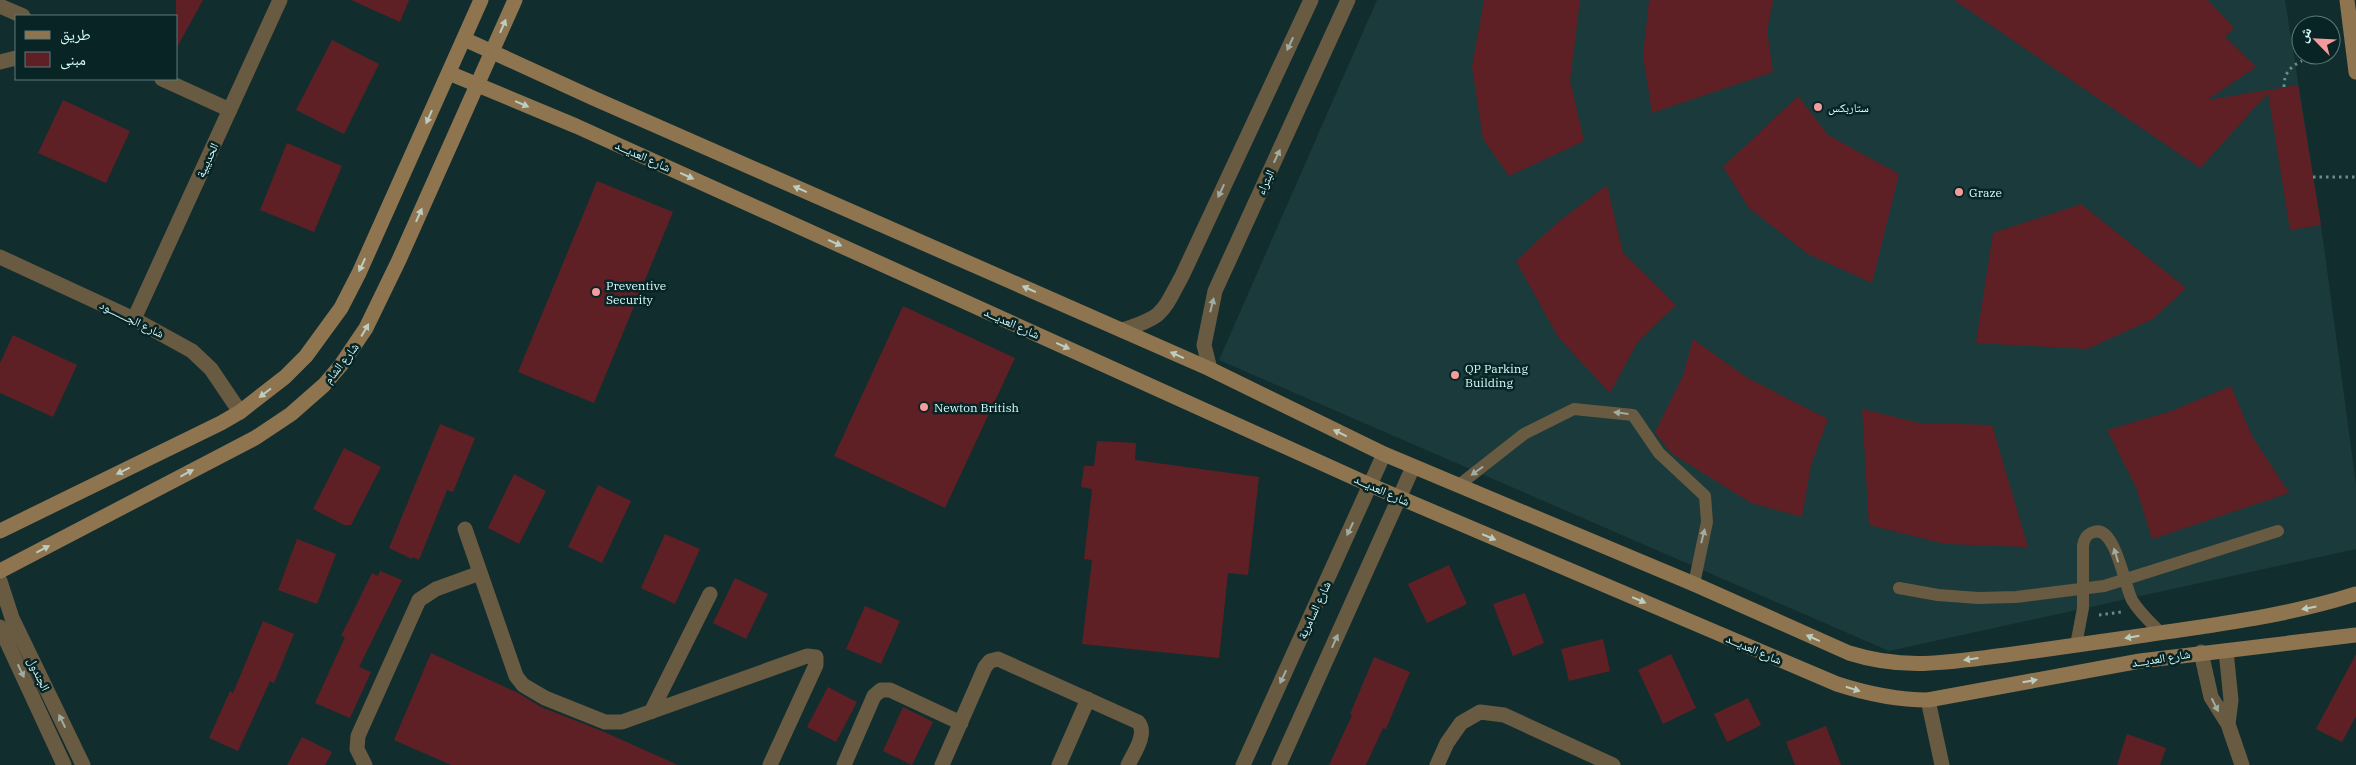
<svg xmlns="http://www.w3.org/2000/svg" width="2356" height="765" viewBox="0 0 2356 765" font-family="'IBM Plex Serif','Noto Naskh Arabic',serif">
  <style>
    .built { fill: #1b3a3b }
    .building { fill: #5e2025 }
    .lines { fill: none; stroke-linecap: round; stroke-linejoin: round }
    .path { stroke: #6c8d8e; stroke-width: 3; stroke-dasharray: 2.5 4; stroke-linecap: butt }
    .lane { stroke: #695a42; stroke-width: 12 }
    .street { stroke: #695a42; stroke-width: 15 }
    .secondary { stroke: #8e754f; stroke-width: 15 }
    .oneway { fill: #bccdc1 }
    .oneway2 { fill: #9faca0 }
    .poi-dot { fill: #f59b9d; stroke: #082425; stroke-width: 2 }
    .labels { text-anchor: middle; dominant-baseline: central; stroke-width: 5; stroke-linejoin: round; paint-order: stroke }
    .poi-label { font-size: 12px; fill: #d5fdfe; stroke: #082425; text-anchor: start }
    .street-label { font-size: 12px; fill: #d5fdfe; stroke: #082425 }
  </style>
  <rect width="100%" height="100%" fill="#122d2e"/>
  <path class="built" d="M 1377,0 L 2285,0 L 2321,225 L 2356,484 L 2356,549 L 1889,651 L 1219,360 Z"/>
  <path class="building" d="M 176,0 L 203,0 L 176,49 Z
    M 351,0 L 409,0 L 400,22 Z
    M 1484,0 L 1580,0 L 1570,80 L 1584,141 L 1509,176 L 1483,139 L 1472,67 Z
    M 1649,0 L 1773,0 L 1767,31 L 1773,72 L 1652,113 L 1643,55 Z
    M 1954,0 L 2208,0 L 2234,28 L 2225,37 L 2256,67 L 2207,100 L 2298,85 L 2321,225 L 2290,230 L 2268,93 L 2200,168 Z
    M 332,40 L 379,64 L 344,134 L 296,110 Z
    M 1798,96 L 1828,135 L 1899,174 L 1872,283 L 1808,254 L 1749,208 L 1723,167 Z
    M 63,100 L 130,131 L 106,183 L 38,153 Z
    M 287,143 L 342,166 L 314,232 L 260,210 Z
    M 597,181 L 673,212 L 594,403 L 518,372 Z
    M 1607,185 L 1623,253 L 1676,305 L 1637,343 L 1610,393 L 1558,337 L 1516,261 L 1558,222 Z
    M 2081,204 L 2186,288 L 2153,319 L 2087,349 L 1976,343 L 1993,233 Z
    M 903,306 L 1015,358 L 945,508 L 834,456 Z
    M 13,335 L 77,365 L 53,417 L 0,393 L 0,363 Z
    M 1693,339 L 1746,377 L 1828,419 L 1811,465 L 1802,517 L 1751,503 L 1671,453 L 1655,432 L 1683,376 Z
    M 2231,386 L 2252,436 L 2289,493 L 2152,539 L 2136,487 L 2107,430 L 2169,412 Z
    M 1862,409 L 1919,423 L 1992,425 L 2028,547 L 1945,544 L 1869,525 Z
    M 440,424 L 475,438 L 453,492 L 447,490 L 419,560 L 413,557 L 412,559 L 389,548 Z
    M 1097,441 L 1136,443 L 1135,460 L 1259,477 L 1248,575 L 1228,573 L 1219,658 L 1082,644 L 1092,560 L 1084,559 L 1092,489 L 1081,487 L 1084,466 L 1094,466 Z
    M 344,448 L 381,467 L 351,525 L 344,525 L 313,509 Z
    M 514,474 L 546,491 L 519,544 L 488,528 Z
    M 598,485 L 631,501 L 602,563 L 568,547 Z
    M 665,534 L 700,549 L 675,604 L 641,588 Z
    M 297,539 L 336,554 L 317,604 L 278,590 Z
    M 1449,565 L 1467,604 L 1427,623 L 1408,584 Z
    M 380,571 L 402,580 L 359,667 L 371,672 L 350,718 L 315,703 L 345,637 L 341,636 L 372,573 L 378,576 Z
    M 735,578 L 768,594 L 746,639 L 713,623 Z
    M 1525,593 L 1544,643 L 1513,656 L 1493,604 Z
    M 865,606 L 900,621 L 881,664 L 846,649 Z
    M 263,621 L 294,634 L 274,683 L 270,681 L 238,751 L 209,738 L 230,691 L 233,693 Z
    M 1603,639 L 1610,671 L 1569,681 L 1561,649 Z
    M 431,653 L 518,693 L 541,707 L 602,731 L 678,765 L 451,765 L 394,740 Z
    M 1671,654 L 1696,708 L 1663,724 L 1638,670 Z
    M 2356,654 L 2356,716 L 2342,742 L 2316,729 Z
    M 1374,657 L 1410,672 L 1386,729 L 1383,728 L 1366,765 L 1329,765 L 1352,715 L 1350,714 Z
    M 828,687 L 857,702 L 836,742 L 807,727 Z
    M 1748,698 L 1761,725 L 1727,742 L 1714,714 Z
    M 903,707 L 933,722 L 912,765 L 883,751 Z
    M 1826,726 L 1841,765 L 1795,765 L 1786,742 Z
    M 2127,734 L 2166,748 L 2160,765 L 2117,765 Z
    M 302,737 L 332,752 L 325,765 L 287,765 Z"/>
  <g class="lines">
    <path class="path" d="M 2284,87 C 2284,74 2289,67 2302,61
      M 2313,177 L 2356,177
      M 2099,615 L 2121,612"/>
    <path class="lane" d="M 1459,485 L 1524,434 L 1574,409 L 1633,415 L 1659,453 L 1705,496 L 1707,522 L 1694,584
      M 1899,588 L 1938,595 L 1978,598 L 2016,597 L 2104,586 L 2278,531
      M 2076,645 L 2083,608 L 2083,546 C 2084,539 2086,534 2094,532 C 2115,525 2124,584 2132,600 C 2139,612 2150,622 2160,632"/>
    <path class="street" d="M 0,6 L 23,16
      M 0,62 L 16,58
      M 162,79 L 230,110
      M 0,257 L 134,319 L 192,351 L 211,369 L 240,412
      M 134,319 L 280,0
      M 1122,330 C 1164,317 1162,313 1182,276 L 1311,0
      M 1210,369 L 1204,345 L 1215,291 L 1348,0
      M 465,529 L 516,676 L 523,685 L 545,698 L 605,722 L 622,722 L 807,656 L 816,657 L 816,665 L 770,765
      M 0,581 L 12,618 L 83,765
      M 0,627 L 64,765
      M 2226,651 L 2231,700 L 2228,724
      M 2201,652 L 2211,697 L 2228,724 L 2242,765
      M 1928,700 L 1942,765
      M 651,712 L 710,594
      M 365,765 L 357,749 L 358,736 L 419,600 L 436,589 L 480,573
      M 844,765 L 874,696 L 881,690 L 890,690 L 961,723
      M 942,765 L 985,667 L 990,661 L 998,659 L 1138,722 C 1148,733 1134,753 1128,765
      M 1059,765 L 1088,699
      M 1243,765 L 1384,454
      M 1279,765 L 1413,467
      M 1437,765 L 1447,743 L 1461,723 L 1480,712 L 1504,715 L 1613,765"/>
    <path class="secondary" d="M 2347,0 L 2356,72
      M 464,39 L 593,98 L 1210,369 L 1384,454 L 1694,584 L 1849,653 C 1906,671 1948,662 2006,655 C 2046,649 2086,644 2126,638 C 2203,626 2281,618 2356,594
      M 449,73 L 576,126 L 1370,485 L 1837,684 C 1868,694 1896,700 1928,700 L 2140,661 L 2356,635
      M 0,531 L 221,423 L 240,412 L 285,377 L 306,356 L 341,308 L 359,273 L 481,0
      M 0,571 L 255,438 L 291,414 L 324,385 L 341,365 L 366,328 L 399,260 L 515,0"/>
  </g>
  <defs><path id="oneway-solid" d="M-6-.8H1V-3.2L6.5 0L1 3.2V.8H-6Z" transform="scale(1.25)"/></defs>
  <g class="oneway">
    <use href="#oneway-solid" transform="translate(503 26) rotate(-67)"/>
    <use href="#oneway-solid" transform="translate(522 104) rotate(23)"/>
    <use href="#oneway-solid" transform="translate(429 117) rotate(114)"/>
    <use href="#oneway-solid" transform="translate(687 176) rotate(24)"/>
    <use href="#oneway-solid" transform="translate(800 189) rotate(-156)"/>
    <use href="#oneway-solid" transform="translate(419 215) rotate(-66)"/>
    <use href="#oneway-solid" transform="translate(835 243) rotate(24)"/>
    <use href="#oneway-solid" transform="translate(362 265) rotate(115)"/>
    <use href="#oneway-solid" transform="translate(1029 289) rotate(-156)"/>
    <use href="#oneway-solid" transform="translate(365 330) rotate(-60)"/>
    <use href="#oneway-solid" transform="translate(1063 346) rotate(24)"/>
    <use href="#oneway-solid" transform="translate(1177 355) rotate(-156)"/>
    <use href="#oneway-solid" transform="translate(265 393) rotate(143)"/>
    <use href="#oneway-solid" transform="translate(1340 433) rotate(-154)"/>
    <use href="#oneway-solid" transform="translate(123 471) rotate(154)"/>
    <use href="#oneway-solid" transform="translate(187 473) rotate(-28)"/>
    <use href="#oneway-solid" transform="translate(1489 537) rotate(23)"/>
    <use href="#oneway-solid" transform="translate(43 549) rotate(-28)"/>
    <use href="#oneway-solid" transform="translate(1639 600) rotate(23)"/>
    <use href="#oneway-solid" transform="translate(2309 608) rotate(169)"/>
    <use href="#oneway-solid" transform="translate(2132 637) rotate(171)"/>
    <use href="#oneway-solid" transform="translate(1813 638) rotate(-156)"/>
    <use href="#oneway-solid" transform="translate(1971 659) rotate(172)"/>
    <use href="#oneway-solid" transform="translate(2030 681) rotate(-10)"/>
    <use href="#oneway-solid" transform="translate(1853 689) rotate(17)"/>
  </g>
  <g class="oneway2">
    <use href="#oneway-solid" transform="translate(1290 44) rotate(115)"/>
    <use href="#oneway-solid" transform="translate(1277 156) rotate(-65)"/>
    <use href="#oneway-solid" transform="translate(1221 191) rotate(115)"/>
    <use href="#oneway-solid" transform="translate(1212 305) rotate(-76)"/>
    <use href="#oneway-solid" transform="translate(1621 413) rotate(-173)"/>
    <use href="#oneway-solid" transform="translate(1477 471) rotate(144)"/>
    <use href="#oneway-solid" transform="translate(1350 529) rotate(115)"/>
    <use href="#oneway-solid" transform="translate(1703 536) rotate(-76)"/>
    <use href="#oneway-solid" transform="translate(2116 555) rotate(-107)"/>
    <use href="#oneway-solid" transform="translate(1335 641) rotate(-66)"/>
    <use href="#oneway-solid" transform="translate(21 671) rotate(65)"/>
    <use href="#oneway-solid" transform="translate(1283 677) rotate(115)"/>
    <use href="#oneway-solid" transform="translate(2215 705) rotate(63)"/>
    <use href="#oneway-solid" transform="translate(62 721) rotate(-116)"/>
  </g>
  <g class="poi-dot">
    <circle cx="1818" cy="107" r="5"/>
    <circle cx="1959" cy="192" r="5"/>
    <circle cx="596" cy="292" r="5"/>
    <circle cx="1455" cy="375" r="5"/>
    <circle cx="924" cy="407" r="5"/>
  </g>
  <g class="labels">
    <g class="poi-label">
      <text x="1828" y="107">ستاربكس</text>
      <text x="1969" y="192">Graze</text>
      <text x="606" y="285">Preventive<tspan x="606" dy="14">Security</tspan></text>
      <text x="1465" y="368">QP Parking<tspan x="1465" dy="14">Building</tspan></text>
      <text x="934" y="407">Newton British</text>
    </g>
    <g class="street-label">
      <text transform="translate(643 156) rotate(24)">شارع العديـــد</text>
      <text transform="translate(207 160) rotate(-65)">الحديبية</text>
      <text transform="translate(1265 182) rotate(-65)">البتراء</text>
      <text transform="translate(132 319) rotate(26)">شارع الجــــــــود</text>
      <text transform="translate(1012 323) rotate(24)">شارع العديـــد</text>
      <text transform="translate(341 363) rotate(-52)">شارع الشام</text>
      <text transform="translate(1382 490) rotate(24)">شارع العديـــد</text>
      <text transform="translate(1314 610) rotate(-65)">شارع السامرية</text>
      <text transform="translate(1754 649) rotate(23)">شارع العديـــد</text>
      <text transform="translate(2161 658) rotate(-9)">شارع العديـــد</text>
      <text transform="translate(39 674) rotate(64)">الجندول</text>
    </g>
  </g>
  <rect x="15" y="15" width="162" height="65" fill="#082425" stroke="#5a7b7c"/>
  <rect x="25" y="31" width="25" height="8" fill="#8e754f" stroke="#5a7b7c"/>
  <text x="60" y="40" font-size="15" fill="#d5fdfe">طريق</text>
  <rect x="25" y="52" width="25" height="15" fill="#5e2025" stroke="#5a7b7c"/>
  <text x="60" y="65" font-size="15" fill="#d5fdfe">مبنى</text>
  <g transform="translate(2316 40) rotate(294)"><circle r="24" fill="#082425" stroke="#5a7b7c"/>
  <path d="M0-4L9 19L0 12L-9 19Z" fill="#f59b9d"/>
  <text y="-8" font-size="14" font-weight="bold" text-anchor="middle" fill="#d5fdfe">ش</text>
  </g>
</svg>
